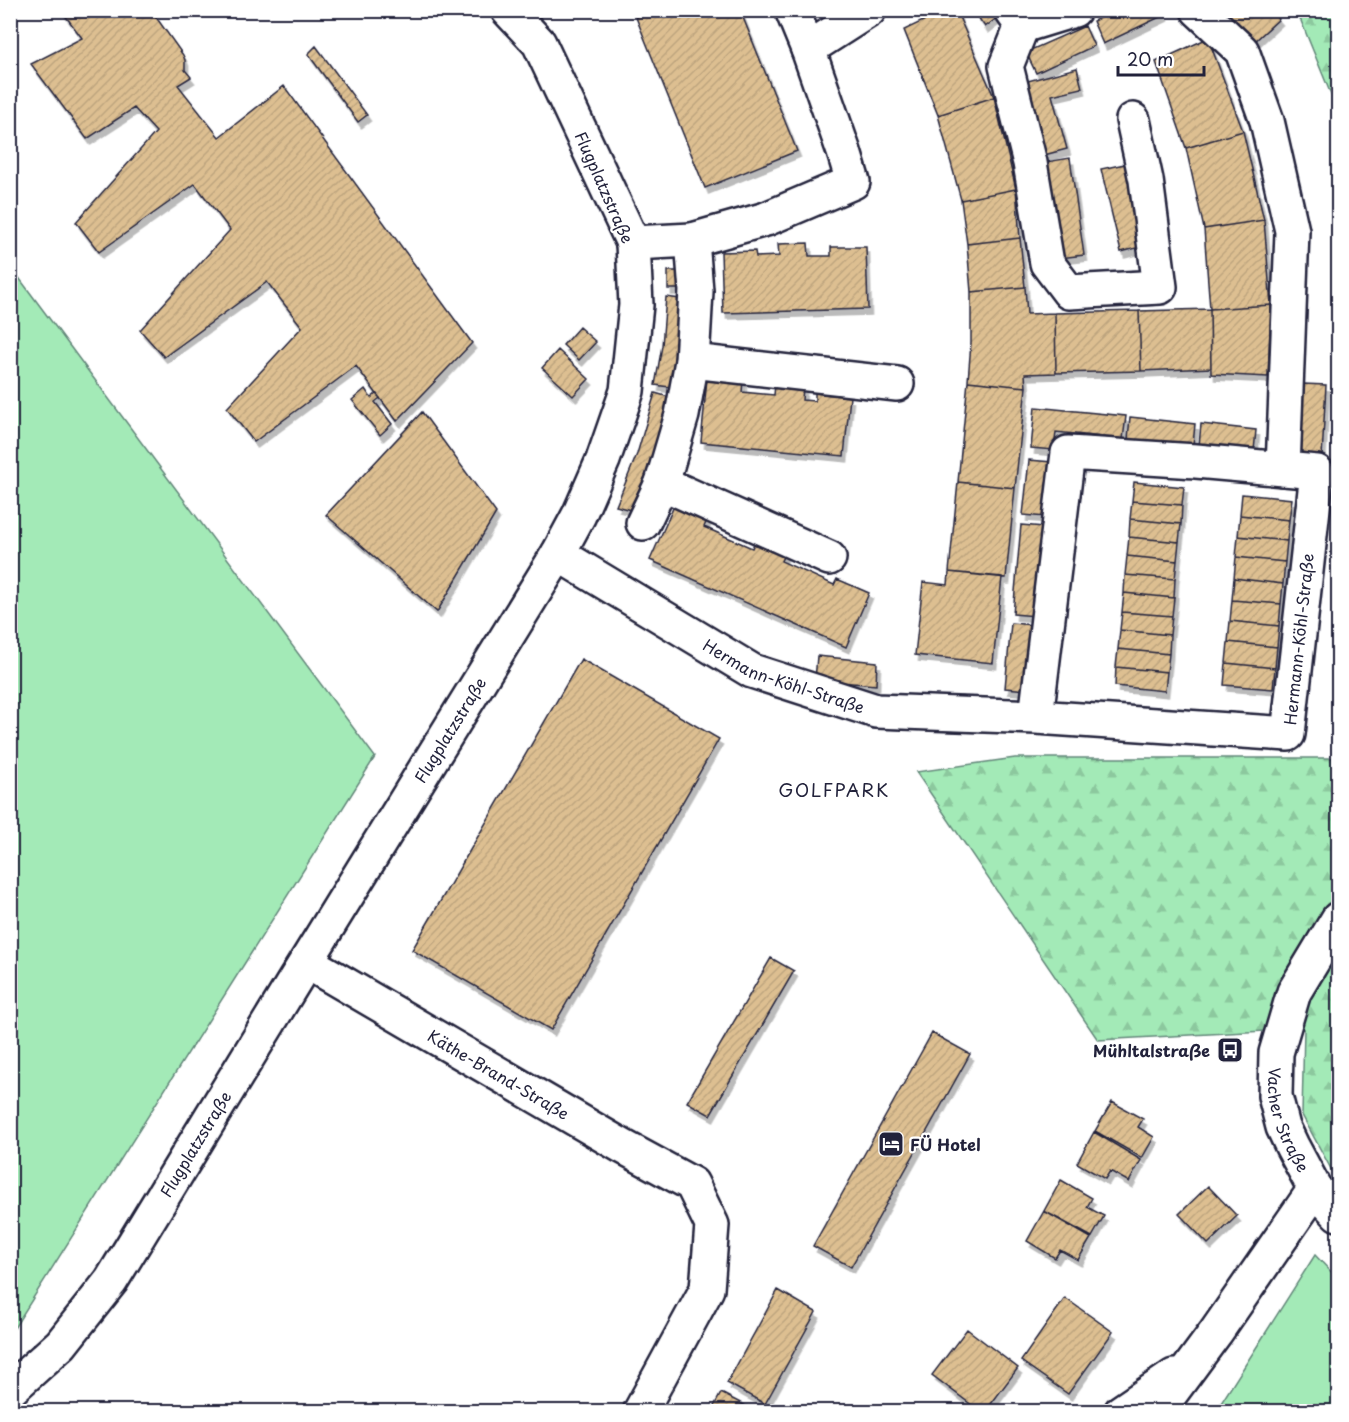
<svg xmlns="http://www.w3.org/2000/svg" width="1349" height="1422" viewBox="0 0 1349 1422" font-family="'Playpen Sans',sans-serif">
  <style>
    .grass { fill: #a3eab7; stroke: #628679; stroke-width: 1.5 }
    .forest { fill: url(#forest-firs); stroke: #628679; stroke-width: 1.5 }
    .building { fill: url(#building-hatch); stroke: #22223b; stroke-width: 1.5; filter: url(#shadow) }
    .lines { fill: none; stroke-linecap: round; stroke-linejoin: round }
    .minor-casing { stroke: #22223b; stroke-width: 38 }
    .minor { stroke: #fff; stroke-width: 33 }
    .labels { text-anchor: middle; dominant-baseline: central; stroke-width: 4.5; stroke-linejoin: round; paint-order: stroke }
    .street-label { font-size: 16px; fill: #22223b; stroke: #fff }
    .poi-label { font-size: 16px; font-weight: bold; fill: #22223b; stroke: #fff; text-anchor: end }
    .neighbourhood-label { font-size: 18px; letter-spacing: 1.5px; fill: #22223b; stroke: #fff }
  </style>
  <defs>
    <pattern id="forest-firs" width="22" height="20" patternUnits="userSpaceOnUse" patternTransform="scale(1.5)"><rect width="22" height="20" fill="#a3eab7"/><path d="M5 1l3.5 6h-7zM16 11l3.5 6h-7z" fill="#8cc89e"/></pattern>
    <pattern id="building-hatch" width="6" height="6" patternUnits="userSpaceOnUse" patternTransform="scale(1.5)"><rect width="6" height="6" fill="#ddbf91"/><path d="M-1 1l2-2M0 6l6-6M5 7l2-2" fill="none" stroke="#bda47e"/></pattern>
    <filter id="shadow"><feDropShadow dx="3.5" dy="6" stdDeviation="0" flood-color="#0004"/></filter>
  </defs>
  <rect width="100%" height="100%" fill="#fff"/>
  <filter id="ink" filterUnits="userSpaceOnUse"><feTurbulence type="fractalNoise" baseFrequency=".0167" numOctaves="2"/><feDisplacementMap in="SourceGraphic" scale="12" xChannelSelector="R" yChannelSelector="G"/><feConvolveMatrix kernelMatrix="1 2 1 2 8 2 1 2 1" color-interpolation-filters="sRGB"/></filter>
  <g filter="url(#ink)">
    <path class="grass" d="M 11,267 L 375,757 L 11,1333 Z
      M 1315,1255 L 1338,1279 L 1338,1411 L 1216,1411 Z"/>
    <path class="forest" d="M 1297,11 L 1338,11 L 1338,112 Z
      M 1015,758 L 1338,758 L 1338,1182 L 1302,1115 L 1304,1029 L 1098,1040 L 916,772 Z"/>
    <path class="building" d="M 61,10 L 151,10 L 183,55 L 185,60 L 185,70 L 191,77 L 178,85 L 219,137 L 284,86 L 472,343 L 397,421 L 356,366 L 254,442 L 227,408 L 302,327 L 267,282 L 164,357 L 140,330 L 230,230 L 195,184 L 99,252 L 76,222 L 156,132 L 134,108 L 87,139 L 31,64 L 82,38 Z
      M 633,10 L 740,10 L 797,151 L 705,188 Z
      M 946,10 L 956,10 L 994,97 L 938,115 L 904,30 Z
      M 973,10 L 1000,10 L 1002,14 L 985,27 Z
      M 1116,10 L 1162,10 L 1164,15 L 1103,44 L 1093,21 Z
      M 1222,10 L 1271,10 L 1279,19 L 1253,43 Z
      M 1085,26 L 1094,46 L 1036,73 L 1026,52 Z
      M 1208,38 L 1243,131 L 1186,148 L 1156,62 Z
      M 316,46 L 367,115 L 358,122 L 308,54 Z
      M 1077,68 L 1082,88 L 1052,95 L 1067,149 L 1044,155 L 1024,82 Z
      M 994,97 L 1016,189 L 961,200 L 938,115 Z
      M 1243,131 L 1264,220 L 1204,229 L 1186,148 Z
      M 1070,158 L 1084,255 L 1060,258 L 1046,162 Z
      M 1125,164 L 1144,246 L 1121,252 L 1101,169 Z
      M 1016,189 L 1020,238 L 967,244 L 961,200 Z
      M 1264,220 L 1271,305 L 1210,309 L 1204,229 Z
      M 1020,238 L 1025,287 L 971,292 L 967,244 Z
      M 808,243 L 809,256 L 831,256 L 831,247 L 866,247 L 868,309 L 723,313 L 721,252 L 755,251 L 756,257 L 779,256 L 778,244 Z
      M 668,271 L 680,271 L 680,289 L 668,289 Z
      M 1025,287 L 1027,314 L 1055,313 L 1056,373 L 1025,374 L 1026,387 L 968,381 L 971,343 L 971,292 Z
      M 666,297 L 687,300 L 677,388 L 655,385 L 662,346 Z
      M 1271,305 L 1268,377 L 1211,374 L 1210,309 Z
      M 1210,309 L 1211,368 L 1141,371 L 1139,311 Z
      M 1139,311 L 1141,371 L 1056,373 L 1055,313 Z
      M 579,327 L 596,342 L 579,360 L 563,345 Z
      M 558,350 L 589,379 L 573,396 L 542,368 Z
      M 707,378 L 743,381 L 742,392 L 774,395 L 775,385 L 803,388 L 802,400 L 815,401 L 815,393 L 850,397 L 844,456 L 701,442 Z
      M 968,381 L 1026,387 L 1015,488 L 958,482 Z
      M 1303,384 L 1326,385 L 1322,457 L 1299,456 Z
      M 365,389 L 371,398 L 376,394 L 380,398 L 375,402 L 392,424 L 380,435 L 352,400 Z
      M 655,393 L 676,399 L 638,512 L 616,506 L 637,454 Z
      M 1035,407 L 1126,416 L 1123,439 L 1056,432 L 1054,450 L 1031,448 Z
      M 422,412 L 496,513 L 437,612 L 326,515 Z
      M 1130,417 L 1195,424 L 1193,445 L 1128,439 Z
      M 1201,424 L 1256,430 L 1254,451 L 1199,446 Z
      M 1029,460 L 1052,462 L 1046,517 L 1023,515 Z
      M 958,482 L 1015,488 L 1006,578 L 949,572 Z
      M 1134,482 L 1184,487 L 1182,505 L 1132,501 Z
      M 1242,494 L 1292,499 L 1289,520 L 1240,515 Z
      M 1132,501 L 1182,505 L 1181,524 L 1130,519 Z
      M 674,506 L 707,520 L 704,527 L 752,548 L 757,537 L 786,550 L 781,561 L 834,585 L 837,579 L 869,593 L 846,647 L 650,560 Z
      M 1240,515 L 1289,520 L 1287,541 L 1238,536 Z
      M 1130,519 L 1181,524 L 1179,542 L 1129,537 Z
      M 1021,525 L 1044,527 L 1036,616 L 1013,614 Z
      M 1238,536 L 1287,541 L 1285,562 L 1236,557 Z
      M 1129,537 L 1179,542 L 1177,561 L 1127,556 Z
      M 1127,556 L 1177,561 L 1175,579 L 1125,575 Z
      M 1236,557 L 1285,562 L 1283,584 L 1234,578 Z
      M 949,572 L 1002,577 L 993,663 L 915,655 L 923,582 L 948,585 Z
      M 1125,575 L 1175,579 L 1174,598 L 1124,593 Z
      M 1234,578 L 1283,584 L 1281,604 L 1232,600 Z
      M 1124,593 L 1174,598 L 1172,616 L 1122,612 Z
      M 1232,600 L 1281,604 L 1279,626 L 1230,621 Z
      M 1122,612 L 1172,616 L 1170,635 L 1120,630 Z
      M 1230,621 L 1279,626 L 1277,647 L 1228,642 Z
      M 1011,623 L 1033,625 L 1027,690 L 1005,688 Z
      M 1120,630 L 1170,635 L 1169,654 L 1118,649 Z
      M 1228,642 L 1277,647 L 1275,668 L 1226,663 Z
      M 1118,649 L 1169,654 L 1167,672 L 1116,667 Z
      M 817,656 L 877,662 L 876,685 L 815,680 Z
      M 581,659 L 719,739 L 551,1030 L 412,950 Z
      M 1226,663 L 1275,668 L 1273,689 L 1224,685 Z
      M 1116,667 L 1167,672 L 1165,691 L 1115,686 Z
      M 771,958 L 794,971 L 710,1115 L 687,1102 Z
      M 932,1033 L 970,1054 L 851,1267 L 813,1246 Z
      M 1112,1102 L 1143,1119 L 1138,1127 L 1154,1137 L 1142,1158 L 1095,1131 Z
      M 1094,1132 L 1141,1160 L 1129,1182 L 1110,1171 L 1105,1179 L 1077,1163 Z
      M 1061,1180 L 1092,1198 L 1087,1207 L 1104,1216 L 1092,1237 L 1044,1211 Z
      M 1208,1186 L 1237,1216 L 1208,1244 L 1179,1214 Z
      M 1044,1211 L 1091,1238 L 1078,1260 L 1060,1250 L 1055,1258 L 1027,1241 Z
      M 778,1290 L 816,1312 L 765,1404 L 727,1383 Z
      M 1065,1298 L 1113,1332 L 1068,1394 L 1021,1361 Z
      M 967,1329 L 1018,1368 L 985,1412 L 981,1412 L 932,1375 Z
      M 721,1393 L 754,1410 L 753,1412 L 711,1412 Z"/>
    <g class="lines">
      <g class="minor-casing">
        <g id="minor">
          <path d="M 792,10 L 808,49"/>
          <path d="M 1011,10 L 1022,26 L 1074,10"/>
          <path d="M 1198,10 L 1242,51 L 1267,121 L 1292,231 L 1283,469"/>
          <path d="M 1022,26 L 1006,66 L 1030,163 L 1047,263 L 1069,292 L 1160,287 L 1146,180 L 1133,120"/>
          <path d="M 633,243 L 692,240 L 766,219 L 853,182 L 844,152 L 808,49 L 869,10"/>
          <path d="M 692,361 L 897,384"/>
          <path d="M 662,483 L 829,558"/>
          <path d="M 643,523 L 662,483 L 682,415 L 692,361 L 696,291 L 692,240"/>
          <path id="s1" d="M 558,554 L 752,671 L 876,711 L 1036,717 L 1068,453 L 1196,461 L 1317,472 L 1288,734 L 1036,717"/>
          <path id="s2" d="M 1338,919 L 1294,992 L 1276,1053 L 1275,1096 L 1283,1127 L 1292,1146 L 1315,1189 L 1338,1214"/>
          <path id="s3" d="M 307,962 L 622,1146 L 692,1184 L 712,1225 L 707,1289 L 640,1412"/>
          <path id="s4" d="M 10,1390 L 61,1344 L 111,1281 L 293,983 L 558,554 L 579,515 L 603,460 L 627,391 L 636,305 L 633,243 L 539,43 L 508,10"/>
          <path d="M 1121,1412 L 1174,1376"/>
          <path d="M 1157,1412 L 1216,1332 L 1315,1189"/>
        </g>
      </g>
      <use href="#minor" class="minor"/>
    </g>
  </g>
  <defs>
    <g id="bus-square" transform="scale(1.35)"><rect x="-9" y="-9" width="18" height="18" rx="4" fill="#22223b" stroke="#fff"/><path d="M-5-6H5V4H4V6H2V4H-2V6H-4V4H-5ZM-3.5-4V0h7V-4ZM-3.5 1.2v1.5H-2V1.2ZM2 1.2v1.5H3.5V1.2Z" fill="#fff"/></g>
    <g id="hotel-square" transform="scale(1.35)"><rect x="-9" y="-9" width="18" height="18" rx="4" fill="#22223b" stroke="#fff"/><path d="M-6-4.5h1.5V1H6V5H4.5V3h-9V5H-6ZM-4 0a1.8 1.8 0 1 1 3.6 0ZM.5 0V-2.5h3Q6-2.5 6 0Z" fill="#fff"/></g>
  </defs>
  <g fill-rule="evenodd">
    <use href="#bus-square" x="1230" y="1050"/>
    <use href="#hotel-square" x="891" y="1144"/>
  </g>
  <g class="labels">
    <g class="street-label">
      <text transform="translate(605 187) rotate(66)">Flugplatzstraße</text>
      <text transform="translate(1298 639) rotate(-84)">Hermann-Köhl-Straße</text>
      <text stroke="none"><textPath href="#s1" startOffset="258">Hermann-Köhl-Straße</textPath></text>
      <text stroke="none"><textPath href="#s4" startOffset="796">Flugplatzstraße</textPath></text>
      <text stroke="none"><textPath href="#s3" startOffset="222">Käthe-Brand-Straße</textPath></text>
      <text stroke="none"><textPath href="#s2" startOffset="218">Vacher Straße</textPath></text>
      <text stroke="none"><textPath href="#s4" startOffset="310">Flugplatzstraße</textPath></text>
    </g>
    <g class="poi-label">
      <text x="1210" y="1050">Mühltalstraße</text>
      <text x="910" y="1144" text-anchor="start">FÜ Hotel</text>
    </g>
    <g class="neighbourhood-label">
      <text x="834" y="789">GOLFPARK</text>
    </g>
  </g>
  <rect width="1349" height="1422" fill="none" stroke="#fff" stroke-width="36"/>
  <rect x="18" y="18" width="1313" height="1386" fill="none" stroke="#22223b" stroke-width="2" filter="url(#ink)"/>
  <path d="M1118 66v9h86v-9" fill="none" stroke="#22223b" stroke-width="3"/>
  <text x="1127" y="66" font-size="18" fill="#22223b" stroke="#ffffff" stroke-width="4.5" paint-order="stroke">20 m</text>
</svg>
